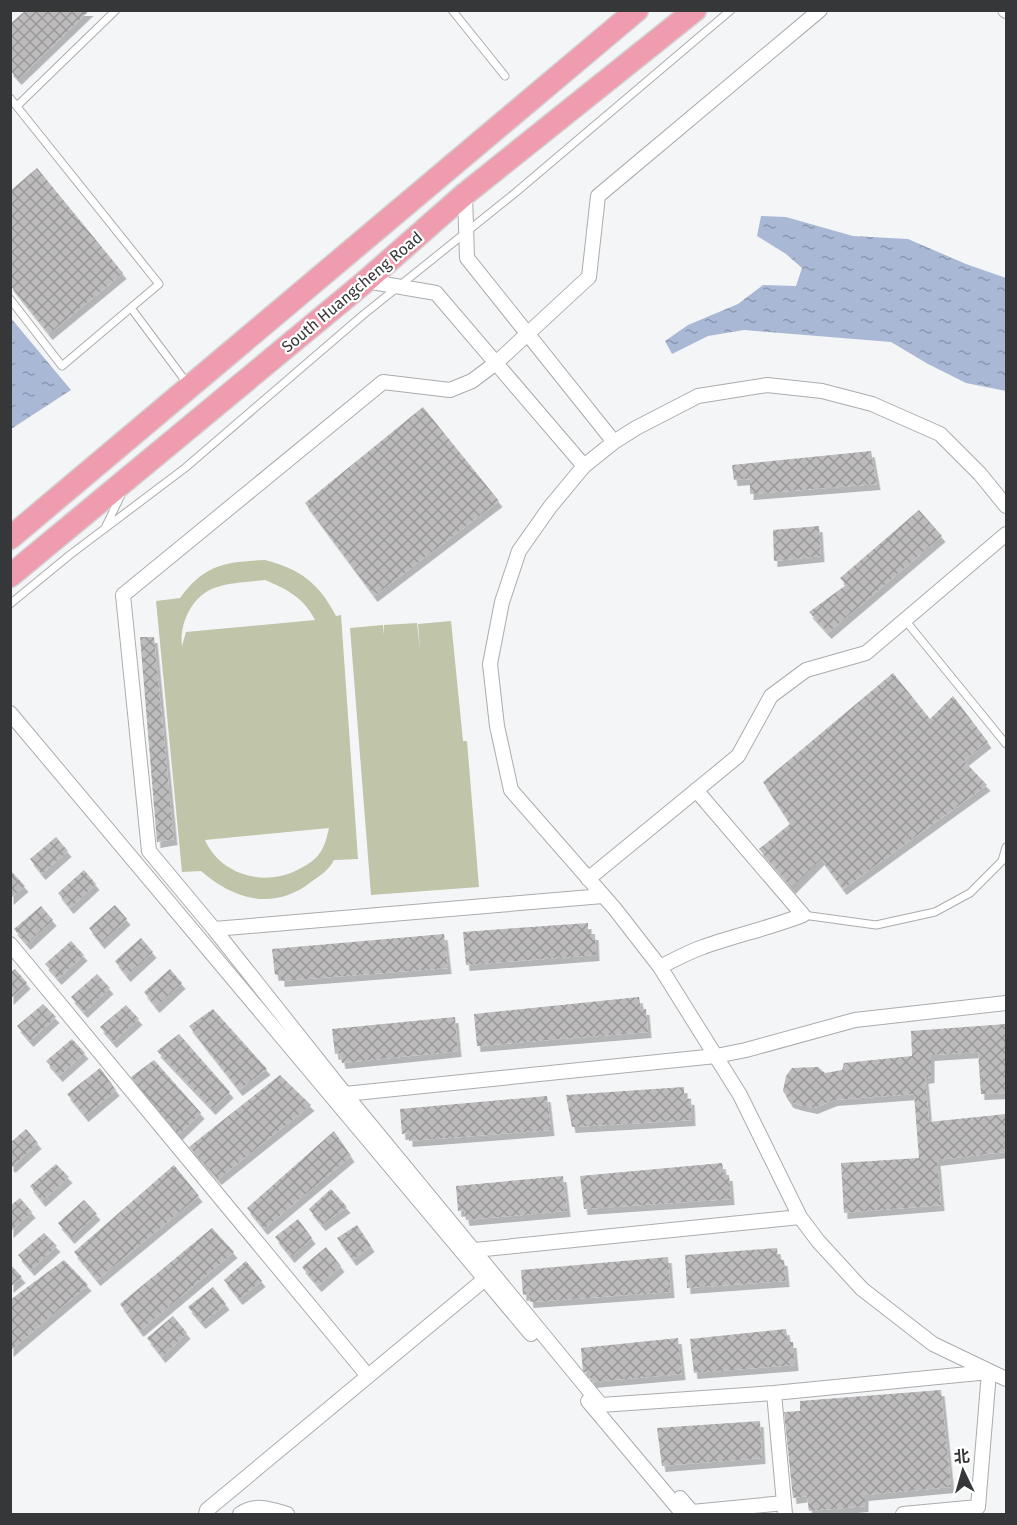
<svg xmlns="http://www.w3.org/2000/svg" width="1017" height="1525" viewBox="0 0 1017 1525" font-family="'Fira Sans','Noto Sans SC',sans-serif">
  <style>
    .park { fill: #c0c4a9; fill-rule: evenodd }
    .water { fill: url(#water-ripples) }
    .building { fill: url(#building-cross-hatch); filter: url(#shadow) }
    .lines { fill: none; stroke-linecap: round; stroke-linejoin: round }
    .lane-casing { stroke: #abacae; stroke-width: 9 }
    .street-casing { stroke: #abacae; stroke-width: 16 }
    .primary-casing { stroke: #d3d3d3; stroke-width: 25 }
    .lane { stroke: #fff; stroke-width: 7 }
    .street { stroke: #fff; stroke-width: 14 }
    .primary { stroke: #ef9caf; stroke-width: 22 }
    .labels { text-anchor: middle; dominant-baseline: central; stroke-width: 4.5; stroke-linejoin: round; paint-order: stroke }
    .street-label { font-size: 16px; fill: #363738; stroke: #fff }
  </style>
  <defs>
    <pattern id="water-ripples" width="26" height="14" patternUnits="userSpaceOnUse" patternTransform="scale(1.5)"><rect width="26" height="14" fill="#a9b9d5"/><path d="M2 4q2-2 4 0t4 0M15 11q2-2 4 0t4 0" fill="none" stroke="#8a97ae"/></pattern>
    <pattern id="building-cross-hatch" width="8" height="8" patternUnits="userSpaceOnUse" patternTransform="scale(1.5)"><rect width="8" height="8" fill="#bdbbbc"/><path d="M0 0l8 8M0 8l8-8" fill="none" stroke="#9a999a"/></pattern>
    <filter id="shadow"><feDropShadow dx="3.5" dy="6" stdDeviation="0" flood-color="#0004"/></filter>
  </defs>
  <rect width="100%" height="100%" fill="#f4f5f7"/>
  <path class="park" d="M 265,560 C 300,569 319,583 336,616 L 341,615 L 358,859 L 334,860 C 329,870 321,875 311,882 C 274,911 234,900 201,871 L 182,872 L 156,601 L 180,598 C 205,564 225,562 265,560 ZM 265,580 C 287,589 304,598 315,620 L 186,632 L 182,646 C 179,624 192,596 214,588 C 230,582 248,582 265,580 ZM 329,828 C 327,836 325,847 319,854 C 315,860 307,865 301,868 C 267,888 221,876 205,840 Z
    M 451,621 L 463,741 L 467,741 L 479,887 L 371,895 L 350,628 L 383,625 L 384,635 L 384,625 L 417,623 L 420,651 L 418,624 Z"/>
  <path class="water" d="M 761,216 L 786,217 L 853,236 L 908,239 L 966,264 L 1006,278 L 1006,391 L 966,383 L 928,364 L 891,342 L 744,330 L 708,336 L 672,354 L 665,341 L 688,325 L 738,304 L 763,285 L 796,286 L 802,268 L 786,254 L 757,236 Z
    M 10,317 L 71,390 L 11,429 L 10,429 Z"/>
  <path class="building" d="M 26,10 L 90,10 L 18,79 L 10,70 L 10,24 Z
    M 37,168 L 123,273 L 49,334 L 10,285 L 10,191 Z
    M 423,407 L 499,501 L 374,596 L 305,503 Z
    M 871,451 L 877,484 L 750,494 L 750,479 L 734,480 L 732,465 Z
    M 919,510 L 942,536 L 828,633 L 809,612 L 846,585 L 840,578 Z
    M 819,526 L 821,556 L 774,561 L 773,530 Z
    M 140,637 L 154,637 L 174,839 L 157,842 Z
    M 893,673 L 930,719 L 953,696 L 988,742 L 964,761 L 987,785 L 843,889 L 821,859 L 792,888 L 759,849 L 790,824 L 763,782 Z
    M 56,837 L 68,851 L 42,874 L 30,859 Z
    M 84,870 L 96,884 L 70,908 L 58,893 Z
    M 12,872 L 25,886 L 10,899 L 10,874 Z
    M 115,905 L 127,919 L 101,943 L 89,928 Z
    M 41,906 L 53,920 L 27,944 L 14,929 Z
    M 588,923 L 588,934 L 595,934 L 596,955 L 466,965 L 463,932 Z
    M 444,934 L 448,968 L 281,981 L 281,974 L 275,975 L 272,949 Z
    M 141,938 L 153,952 L 127,976 L 115,961 Z
    M 71,941 L 84,955 L 58,979 L 45,964 Z
    M 15,969 L 27,983 L 10,999 L 10,973 Z
    M 170,969 L 182,983 L 156,1007 L 144,992 Z
    M 97,974 L 110,988 L 84,1012 L 71,997 Z
    M 639,997 L 641,1009 L 646,1009 L 648,1032 L 477,1046 L 474,1014 Z
    M 43,1004 L 56,1017 L 30,1041 L 17,1026 Z
    M 126,1005 L 139,1019 L 113,1042 L 100,1027 Z
    M 213,1009 L 267,1069 L 239,1090 L 189,1026 Z
    M 455,1017 L 458,1051 L 342,1063 L 340,1053 L 335,1054 L 332,1029 Z
    M 1006,1024 L 1006,1093 L 981,1094 L 978,1052 L 931,1055 L 931,1077 L 925,1078 L 929,1122 L 1006,1114 L 1006,1143 L 1003,1144 L 1005,1152 L 937,1160 L 941,1205 L 844,1213 L 841,1163 L 919,1158 L 914,1094 L 834,1100 L 814,1108 L 800,1105 L 790,1102 L 783,1091 L 786,1076 L 792,1068 L 818,1067 L 825,1073 L 842,1070 L 844,1063 L 912,1056 L 911,1031 Z
    M 179,1034 L 230,1092 L 212,1109 L 157,1051 Z
    M 72,1039 L 85,1053 L 59,1076 L 46,1061 Z
    M 154,1060 L 201,1113 L 178,1135 L 131,1077 Z
    M 100,1068 L 116,1090 L 85,1116 L 67,1094 Z
    M 280,1075 L 311,1105 L 218,1179 L 189,1147 Z
    M 684,1087 L 684,1098 L 691,1099 L 692,1120 L 572,1127 L 566,1095 Z
    M 547,1096 L 551,1130 L 409,1141 L 409,1133 L 402,1134 L 400,1109 Z
    M 26,1129 L 38,1143 L 12,1167 L 10,1165 L 10,1143 Z
    M 334,1131 L 351,1156 L 264,1229 L 247,1208 Z
    M 722,1163 L 724,1175 L 729,1175 L 731,1199 L 584,1209 L 580,1176 Z
    M 56,1164 L 69,1177 L 42,1201 L 30,1186 Z
    M 174,1165 L 199,1196 L 97,1280 L 74,1252 Z
    M 563,1176 L 567,1211 L 466,1220 L 464,1210 L 458,1211 L 456,1186 Z
    M 331,1189 L 347,1207 L 322,1225 L 309,1209 Z
    M 20,1198 L 32,1212 L 10,1232 L 10,1206 Z
    M 84,1200 L 97,1214 L 71,1238 L 58,1223 Z
    M 298,1219 L 312,1238 L 291,1257 L 275,1237 Z
    M 357,1225 L 371,1246 L 353,1260 L 337,1238 Z
    M 212,1228 L 234,1252 L 140,1331 L 120,1304 Z
    M 44,1233 L 57,1246 L 31,1270 L 18,1255 Z
    M 326,1247 L 341,1266 L 318,1286 L 302,1267 Z
    M 777,1248 L 778,1259 L 784,1260 L 786,1281 L 687,1288 L 685,1255 Z
    M 668,1257 L 671,1292 L 530,1302 L 529,1294 L 523,1295 L 521,1270 Z
    M 64,1260 L 88,1285 L 10,1351 L 10,1300 Z
    M 246,1261 L 262,1281 L 239,1299 L 224,1280 Z
    M 10,1264 L 22,1277 L 10,1287 Z
    M 213,1287 L 226,1304 L 202,1323 L 188,1307 Z
    M 173,1316 L 187,1333 L 162,1357 L 147,1338 Z
    M 786,1329 L 788,1342 L 793,1342 L 795,1365 L 694,1373 L 690,1339 Z
    M 678,1338 L 682,1374 L 591,1382 L 589,1372 L 583,1372 L 581,1348 Z
    M 941,1390 L 951,1487 L 865,1495 L 865,1506 L 809,1511 L 807,1496 L 793,1498 L 784,1412 L 800,1411 L 800,1401 Z
    M 760,1421 L 762,1458 L 662,1466 L 657,1428 Z"/>
  <g class="lines">
    <g class="lane-casing">
      <path id="lane" d="M 452,10 L 505,76
        M 10,98 L 159,284 L 62,366 L 10,299
        M 17,106 L 116,10
        M 131,308 L 187,383
        M 106,526 L 122,493
        M 10,604 L 71,554 L 185,468 L 363,315 L 515,193 L 731,10
        M 905,620 L 1006,744
        M 803,915 L 876,925 L 935,912 L 970,893 L 1002,861 L 1006,847"/>
    </g>
    <g class="street-casing">
      <path id="street" d="M 820,10 L 598,196 L 589,277 L 496,363 L 472,381 L 450,390 L 383,382 L 123,595 L 149,851 L 214,929 L 345,1094 L 601,1405 L 774,1393 L 989,1372
        M 1005,10 L 1006,11
        M 465,194 L 467,258 L 614,442
        M 366,281 L 436,293 L 584,466
        M 1006,506 L 980,474 L 940,434 L 872,404 L 822,391 L 767,385 L 698,396 L 636,428 L 614,442 L 584,466 L 550,507 L 519,551 L 502,602 L 490,664 L 497,726 L 511,790 L 615,909 L 660,967 L 740,1095 L 800,1217 L 818,1241 L 862,1289 L 933,1344 L 1006,1379
        M 10,713 L 531,1334
        M 588,879 L 738,756 L 771,696 L 806,670 L 866,653 L 1006,534
        M 214,929 L 603,896
        M 10,944 L 368,1376
        M 660,967 C 674,960 688,952 703,947 C 736,935 770,928 803,915 L 696,790
        M 345,1094 L 716,1056 L 746,1050 L 855,1020 L 1006,1003
        M 475,1250 L 800,1217
        M 774,1393 L 785,1514
        M 588,1401 L 683,1514
        M 680,1498 L 692,1512 L 784,1503
        M 206,1514 L 207,1510 L 485,1279
        M 240,1514 C 255,1503 271,1509 287,1514
        M 903,1514 L 978,1507 L 989,1372"/>
    </g>
    <g class="primary-casing">
      <path id="primary" d="M 10,538 L 637,10
        M 10,576 L 366,281 L 465,194 L 695,10"/>
    </g>
    <use href="#lane" class="lane"/>
    <use href="#street" class="street"/>
    <use href="#primary" class="primary"/>
  </g>
  <g class="labels">
    <g class="street-label">
      <text transform="translate(352 292) rotate(-40)">South Huangcheng Road</text>
    </g>
  </g>
  <rect width="1017" height="1525" fill="none" stroke="#363738" stroke-width="24"/>
  <g transform="translate(963 1471) rotate(355)" stroke="#ffffff" stroke-width="4.5" paint-order="stroke">
  <path d="M0-4.5L10 22L0 15L-10 22Z" fill="#363738"/>
  <text y="-9" font-size="16" font-weight="bold" text-anchor="middle" fill="#363738">北</text>
  </g>
</svg>
